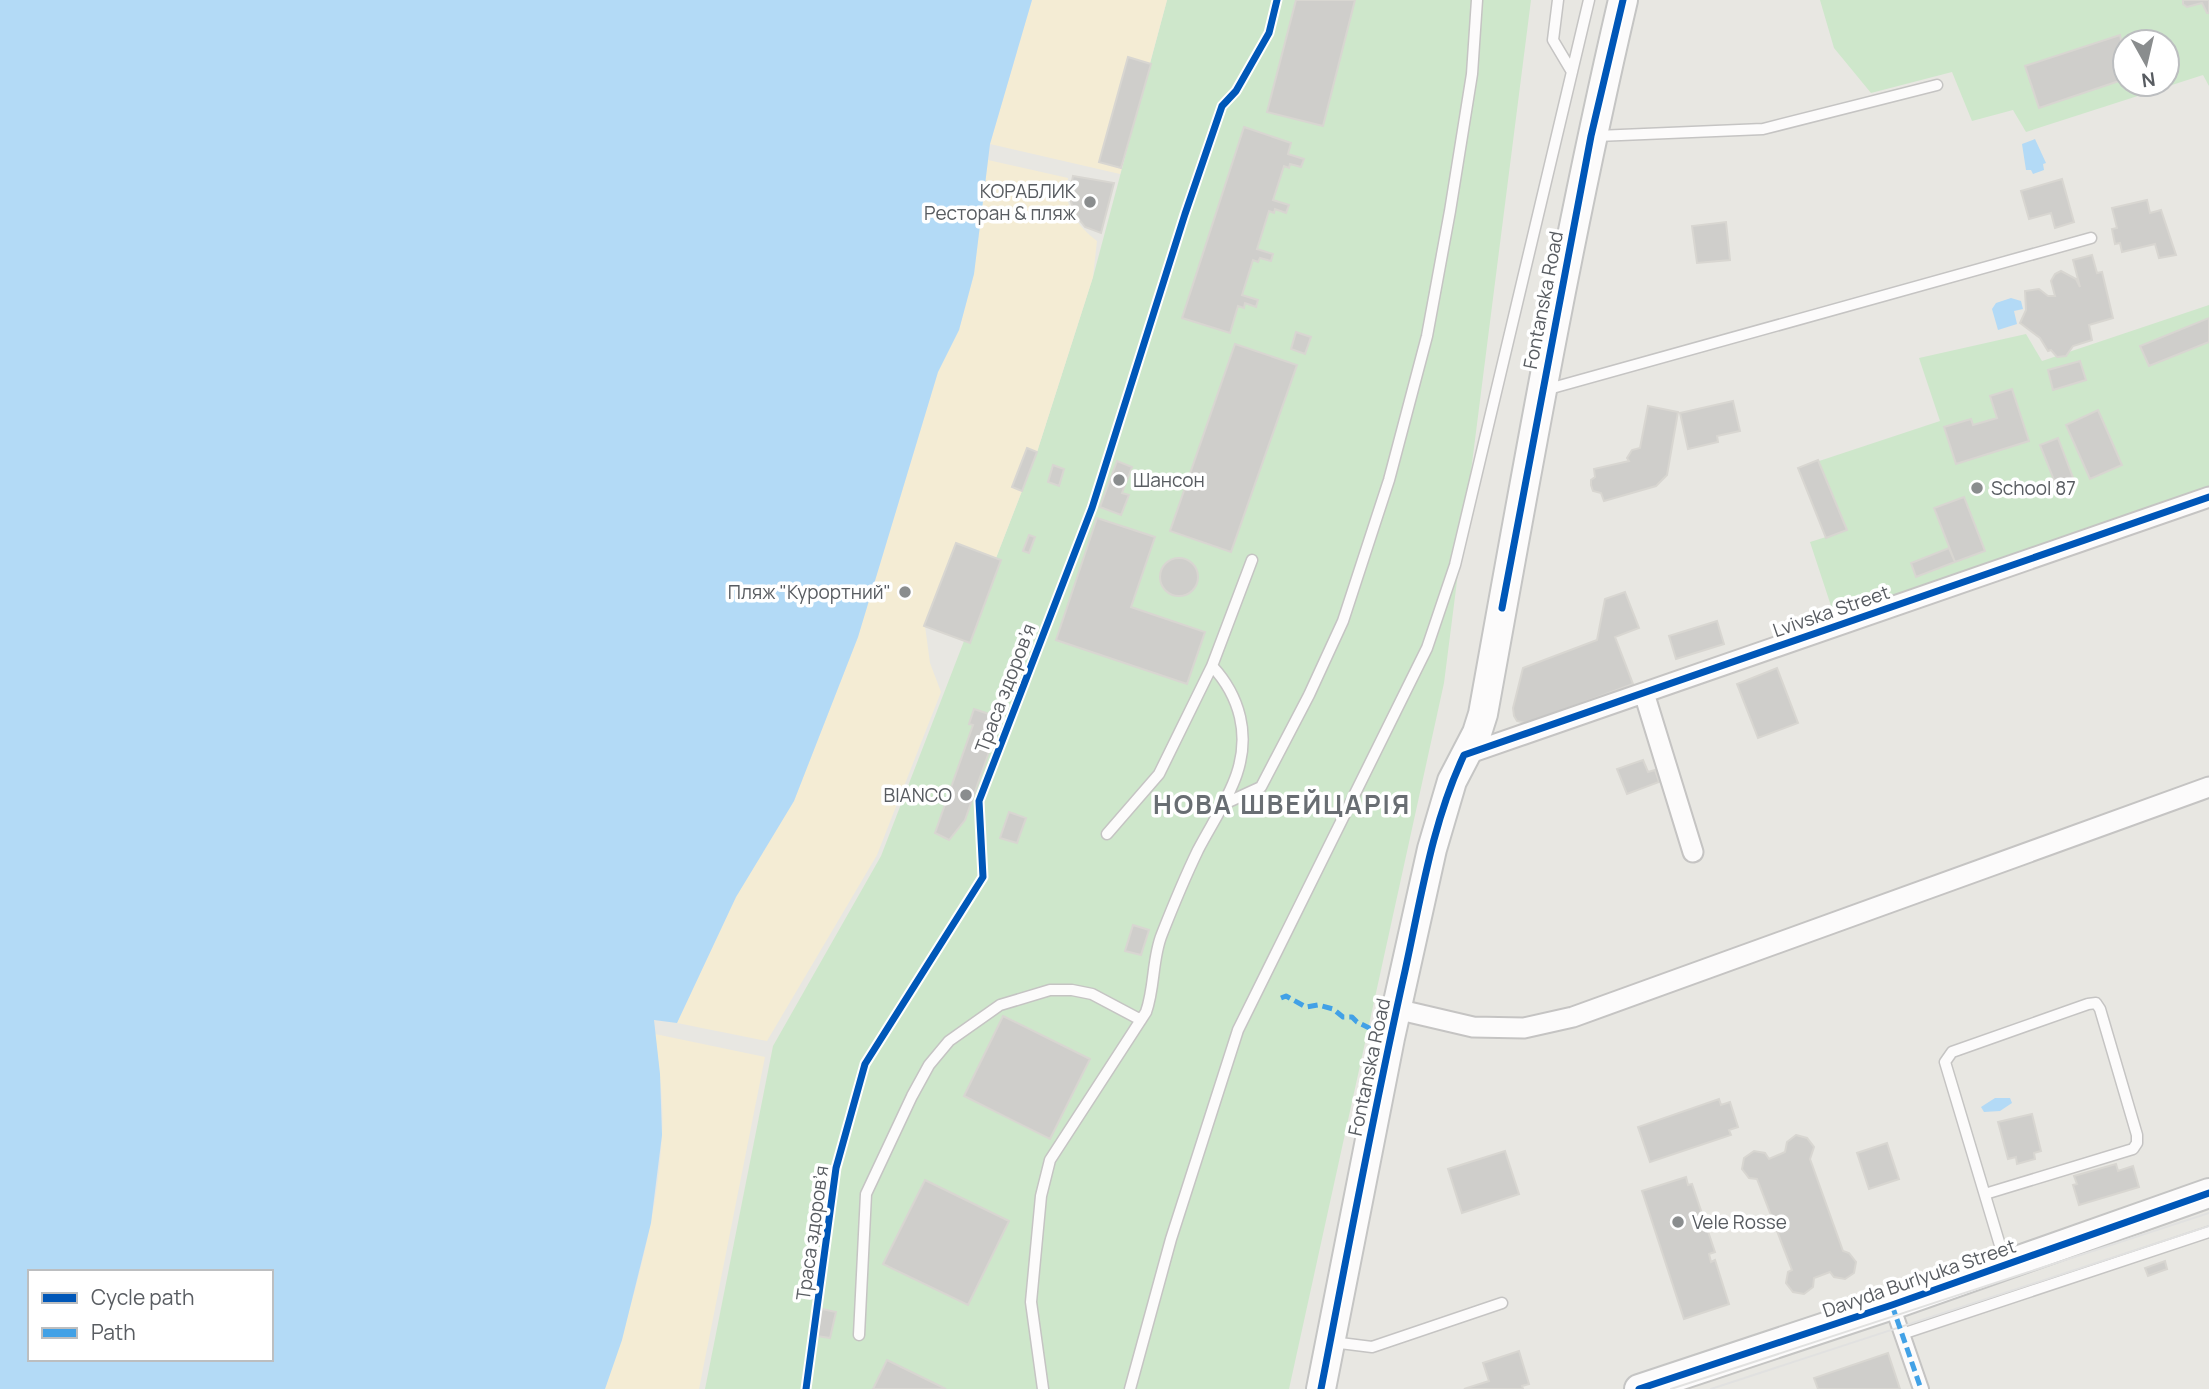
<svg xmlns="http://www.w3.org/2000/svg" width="2209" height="1389" viewBox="0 0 2209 1389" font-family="Manrope,sans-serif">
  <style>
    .green { fill: #cee7cb; fill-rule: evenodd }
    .sand { fill: #f4ecd4 }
    .water { fill: #b3daf6; fill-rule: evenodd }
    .building { fill: #cfcecb; stroke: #d8d6d1; stroke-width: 2 }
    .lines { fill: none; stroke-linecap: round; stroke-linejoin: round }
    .service-casing { stroke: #c5c4c3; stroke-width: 13 }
    .pedestrian-casing { stroke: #c5c4c3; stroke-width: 18 }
    .minor-casing { stroke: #c5c4c3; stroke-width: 23 }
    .secondary-casing { stroke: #c5c5c4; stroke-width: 32 }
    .service { stroke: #fcfbfb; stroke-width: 10 }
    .pedestrian { stroke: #fcfbfb; stroke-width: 14 }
    .minor { stroke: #fcfbfb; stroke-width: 19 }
    .secondary { stroke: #fcfbfb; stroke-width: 28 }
    .tram { stroke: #e1e1e0; stroke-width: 2 }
    .quiet { stroke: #42a1e6; stroke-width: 5; stroke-dasharray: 10 5; stroke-linecap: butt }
    .cycleway-casing { stroke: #fff; stroke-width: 11 }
    .cycleway { stroke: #0057b8; stroke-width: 7 }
    .poi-dot { fill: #8a8d8e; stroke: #fff; stroke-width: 2.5 }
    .labels { text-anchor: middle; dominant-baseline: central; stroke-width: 7; stroke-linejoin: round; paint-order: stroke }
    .poi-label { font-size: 19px; fill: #585c61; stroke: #fff; text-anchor: end }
    .street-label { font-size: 19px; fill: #585c61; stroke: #fff }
    .district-label { font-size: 26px; font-weight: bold; letter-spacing: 2px; fill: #696e73; stroke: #fff }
  </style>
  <rect width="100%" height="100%" fill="#e8e7e2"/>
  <path class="green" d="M 1167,0 L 1531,0 L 1444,683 L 1289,1389 L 705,1389 L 773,1046 L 881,856 L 1037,452 L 1093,277 Z
    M 1820,0 L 2209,0 L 2209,86 L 2203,75 L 2026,132 L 2013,110 L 1972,121 L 1952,72 L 1871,93 L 1834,48 ZM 2125,42 L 2167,42 L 2167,84 L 2125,84 Z
    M 2209,305 L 2209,488 L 1834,615 L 1810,542 L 1826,537 L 1798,468 L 1940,421 L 1919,358 L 2026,334 L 2042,361 Z"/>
  <path class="sand" d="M 1032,0 L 1167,0 L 1120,174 L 990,144 Z
    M 988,160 L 1068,178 C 1063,206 1075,224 1097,241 L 1093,277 L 1037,452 L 996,558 L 956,543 L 925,626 L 930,663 L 941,692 L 877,855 L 767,1041 L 677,1023 L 736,897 L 794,801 L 858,637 L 938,372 L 959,330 L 974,274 Z
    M 655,1034 L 765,1057 L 699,1389 L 605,1389 C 631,1309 658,1219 662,1135 C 664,1101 659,1067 655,1034 Z"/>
  <path class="water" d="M 0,0 L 1032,0 L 990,144 L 974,274 L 959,330 L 938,372 L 858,637 L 794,801 L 736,897 L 677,1023 L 654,1020 L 660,1074 L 662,1135 L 651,1223 L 622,1340 L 605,1389 L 0,1389 ZM 30,1272 L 271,1272 L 271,1359 L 30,1359 Z
    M 2035,139 L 2046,163 L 2043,164 L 2044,170 L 2033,174 L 2031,170 L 2026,170 L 2022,144 Z
    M 2011,298 L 2021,301 L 2023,309 L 2014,311 L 2017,324 L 1998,330 L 1992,309 L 1996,303 Z
    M 1995,1098 L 2010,1098 L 2012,1103 L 2000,1111 L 1984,1112 L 1981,1107 Z"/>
  <path class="building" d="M 1296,0 L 1355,0 L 1323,126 L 1267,112 Z
    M 2183,0 L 2209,0 L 2209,13 L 2207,13 L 2202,3 L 2187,7 L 2183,4 Z
    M 2139,34 L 2142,42 L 2125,42 L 2125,79 L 2039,108 L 2025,66 L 2120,35 L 2121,40 Z
    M 1128,57 L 1151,64 L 1121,168 L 1099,162 Z
    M 1244,127 L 1291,143 L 1288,154 L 1304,159 L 1301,167 L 1290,164 L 1289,168 L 1284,166 L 1273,200 L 1289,205 L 1286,213 L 1275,209 L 1274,213 L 1269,211 L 1257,249 L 1273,254 L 1271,261 L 1260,258 L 1258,262 L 1253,260 L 1242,295 L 1258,300 L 1256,307 L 1245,303 L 1244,308 L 1238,306 L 1230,333 L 1182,318 Z
    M 1073,176 L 1114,183 L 1101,233 L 1085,227 L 1075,214 L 1069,196 Z
    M 2062,179 L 2074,222 L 2055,228 L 2051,213 L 2029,219 L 2021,191 Z
    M 2147,200 L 2150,213 L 2161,210 L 2176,255 L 2159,258 L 2155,244 L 2122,252 L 2120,243 L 2115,244 L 2112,229 L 2117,228 L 2112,208 Z
    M 1726,222 L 1730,260 L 1697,263 L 1692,226 Z
    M 2092,255 L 2097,273 L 2102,272 L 2113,318 L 2089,325 L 2092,340 L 2073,346 L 2066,356 L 2057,357 L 2051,350 L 2048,351 L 2040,338 L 2020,323 L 2026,310 L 2025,291 L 2039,289 L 2048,296 L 2055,296 L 2051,281 L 2055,274 L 2061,271 L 2076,279 L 2080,287 L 2073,260 Z
    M 2209,318 L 2209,342 L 2149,366 L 2140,346 Z
    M 1296,332 L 1311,337 L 1305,354 L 1291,349 Z
    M 1235,344 L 1297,365 L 1231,552 L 1170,531 Z
    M 2080,361 L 2086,380 L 2053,390 L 2048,370 Z
    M 2012,389 L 2029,441 L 1956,464 L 1944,427 L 1971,419 L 1973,425 L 1997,418 L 1990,396 Z
    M 1733,401 L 1740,431 L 1717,436 L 1718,442 L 1688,449 L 1680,413 Z
    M 1648,406 L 1678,412 L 1667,475 L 1656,486 L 1604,501 L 1601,493 L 1593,491 L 1591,485 L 1591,480 L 1595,477 L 1594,469 L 1629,461 L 1627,458 L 1632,450 L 1640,448 Z
    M 2098,410 L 2122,465 L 2090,479 L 2066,425 Z
    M 2058,438 L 2075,483 L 2058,490 L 2040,445 Z
    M 1027,448 L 1037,452 L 1022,491 L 1012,487 Z
    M 1818,460 L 1847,530 L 1826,538 L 1798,468 Z
    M 1117,461 L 1132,467 L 1122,493 L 1129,495 L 1121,515 L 1100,507 Z
    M 1053,465 L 1064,469 L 1059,486 L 1048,482 Z
    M 1964,497 L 1985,551 L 1955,562 L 1934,508 Z
    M 1097,518 L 1155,537 L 1131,607 L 1205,632 L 1187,684 L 1056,640 Z
    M 1029,535 L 1035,537 L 1029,553 L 1023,551 Z
    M 956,543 L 1001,560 L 970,643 L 924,626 Z
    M 1949,548 L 1955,562 L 1916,577 L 1911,563 Z
    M1160 577a19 19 0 1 1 38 0a19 19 0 1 1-38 0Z
    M 1625,592 L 1639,628 L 1615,637 L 1633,684 L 1534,721 L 1525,723 L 1517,721 L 1514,716 L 1513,708 L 1523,668 L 1597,640 L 1605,599 Z
    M 1717,621 L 1724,644 L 1676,659 L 1669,636 Z
    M 1777,668 L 1798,723 L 1758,738 L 1737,684 Z
    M 974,709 L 1001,718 L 965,820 L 949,840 L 935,833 L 973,725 L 969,724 Z
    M 1643,760 L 1648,772 L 1655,770 L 1659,782 L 1627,794 L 1617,769 Z
    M 1009,812 L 1026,818 L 1017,843 L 1000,838 Z
    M 1133,925 L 1149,930 L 1141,955 L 1125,951 Z
    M 1003,1016 L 1090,1059 L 1050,1139 L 964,1096 Z
    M 1719,1099 L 1721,1105 L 1730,1102 L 1738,1127 L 1729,1130 L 1731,1135 L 1650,1162 L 1638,1127 Z
    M 2032,1114 L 2041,1151 L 2034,1153 L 2035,1159 L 2017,1164 L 2016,1157 L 2008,1159 L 1998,1122 Z
    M 1796,1135 L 1807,1138 L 1814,1147 L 1810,1159 L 1843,1251 L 1849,1253 L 1856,1262 L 1854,1273 L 1845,1279 L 1834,1277 L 1830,1272 L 1814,1278 L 1813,1287 L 1804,1294 L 1793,1292 L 1786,1283 L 1788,1272 L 1792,1270 L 1757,1179 L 1749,1178 L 1742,1169 L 1744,1158 L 1754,1151 L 1765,1153 L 1769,1159 L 1785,1152 L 1787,1142 Z
    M 1887,1143 L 1899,1179 L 1869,1189 L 1857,1153 Z
    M 1505,1151 L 1519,1194 L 1462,1213 L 1448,1169 Z
    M 2116,1164 L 2118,1171 L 2133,1166 L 2139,1187 L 2079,1205 L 2073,1185 L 2077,1184 L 2074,1176 Z
    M 1686,1177 L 1688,1185 L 1692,1184 L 1715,1252 L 1709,1254 L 1711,1262 L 1715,1260 L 1729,1304 L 1684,1319 L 1642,1191 Z
    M 925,1180 L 1009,1221 L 968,1305 L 883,1264 Z
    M 2165,1261 L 2167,1269 L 2148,1276 L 2145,1268 Z
    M 822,1309 L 836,1312 L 830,1338 L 817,1336 Z
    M 1519,1351 L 1529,1384 L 1522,1386 L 1523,1389 L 1464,1389 L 1489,1381 L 1483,1363 Z
    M 1888,1353 L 1900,1389 L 1818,1389 L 1814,1378 Z
    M 887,1360 L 946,1389 L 873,1389 Z"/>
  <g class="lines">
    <g class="service-casing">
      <path id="service" d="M 1558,0 L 1553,40 L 1572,72
        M 1597,136 L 1763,129 L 1937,85
        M 1545,390 L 2091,238
        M 1224,804 L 1261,787 L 1309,695 L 1343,621 L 1389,480 L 1427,336 L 1450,211 L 1472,74 L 1477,0
        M 1107,834 L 1159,774 L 1212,666
        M 1985,1194 L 2133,1149 L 2137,1143 L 2137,1135 L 2100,1009 L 2096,1003 L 2088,1004 L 1952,1052 L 1945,1062 L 2005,1262
        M 1902,1334 L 2209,1232
        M 859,1335 L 866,1194 L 912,1096 L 929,1065 L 949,1041 L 1000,1005 L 1050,990 L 1072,990 L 1092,994 L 1141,1020
        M 1332,1342 L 1372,1347 L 1502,1303
        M 1043,1389 L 1031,1302 L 1041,1196 L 1050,1160 L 1146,1012 C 1155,987 1152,958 1162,934 C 1173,906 1185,877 1198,850 C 1221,806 1252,768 1240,717 C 1235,696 1226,681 1212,666 L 1252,560
        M 1130,1389 L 1171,1239 L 1238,1030 L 1427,648 L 1455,565 L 1589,0"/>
    </g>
    <g class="pedestrian-casing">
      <path id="pedestrian" d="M 1892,1305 L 1921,1389"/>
    </g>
    <g class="minor-casing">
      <path id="minor" d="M 1644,693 L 1693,852
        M 1464,755 L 2209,497
        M 1396,1009 L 1473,1027 L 1524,1028 L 1573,1017 L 2209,787"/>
    </g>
    <g class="secondary-casing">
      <path id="secondary" d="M 1321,1389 L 1390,1038 L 1432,849 L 1452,781 L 1477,733 L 1483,714 C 1526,475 1568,236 1623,0
        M 1639,1389 L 1892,1305 L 2209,1193"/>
    </g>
    <use href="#service" class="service"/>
    <use href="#pedestrian" class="pedestrian"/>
    <use href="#minor" class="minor"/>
    <use href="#secondary" class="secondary"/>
    <path class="tram" d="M 1671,1389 L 2209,1213
      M 1711,1389 L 2209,1226"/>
    <path class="quiet" d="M 1281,998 L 1286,996 L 1306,1007 L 1318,1005 L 1333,1009 L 1343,1017 L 1352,1017 L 1357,1022 L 1390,1038
      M 1892,1305 L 1921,1389"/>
    <g class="cycleway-casing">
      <path id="cycleway" d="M 1502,608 L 1591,136 L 1623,0
        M 806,1389 L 836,1168 L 865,1064 L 983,877 L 979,801 L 1092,508 L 1185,214 L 1222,106 L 1236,91 L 1269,33 L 1277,0
        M 1321,1389 C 1348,1250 1374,1109 1405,971 C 1421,898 1432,823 1464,755 L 2209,497
        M 1639,1389 L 1892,1305 L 2209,1193"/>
    </g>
    <use href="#cycleway" class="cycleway"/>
  </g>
  <g class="poi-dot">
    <circle cx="1090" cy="202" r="7"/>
    <circle cx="1119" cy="480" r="7"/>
    <circle cx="1977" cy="488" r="7"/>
    <circle cx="905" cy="592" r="7"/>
    <circle cx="966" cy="795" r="7"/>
    <circle cx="1678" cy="1222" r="7"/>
  </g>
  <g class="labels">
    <g class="poi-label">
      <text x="1076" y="191">КОРАБЛИК<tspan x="1076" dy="22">Ресторан &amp; пляж</tspan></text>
      <text x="1133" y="480" text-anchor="start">Шансон</text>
      <text x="1991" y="488" text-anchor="start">School 87</text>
      <text x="891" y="592">Пляж "Курортний"</text>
      <text x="952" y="795">BIANCO</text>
      <text x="1692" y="1222" text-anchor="start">Vele Rosse</text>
    </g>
    <g class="street-label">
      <text transform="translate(1543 300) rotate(-79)">Fontanska Road</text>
      <text transform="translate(1831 611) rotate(-19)">Lvivska Street</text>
      <text transform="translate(1005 688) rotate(-69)">Траса здоров’я</text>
      <text transform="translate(1369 1067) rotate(-78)">Fontanska Road</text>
      <text transform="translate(812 1233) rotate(-82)">Траса здоров’я</text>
      <text transform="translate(1919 1278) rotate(-19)">Davyda Burlyuka Street</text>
    </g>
    <g class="district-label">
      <text x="1282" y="804">НОВА ШВЕЙЦАРІЯ</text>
    </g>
  </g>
  <rect x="28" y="1270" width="245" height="91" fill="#ffffff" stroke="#bcbec0" stroke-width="2"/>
  <rect x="42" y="1293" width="35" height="10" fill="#0057b8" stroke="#bcbec0" stroke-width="2"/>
  <text x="91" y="1305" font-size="21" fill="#585c61">Cycle path</text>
  <rect x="42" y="1328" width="35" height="10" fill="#42a1e6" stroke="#bcbec0" stroke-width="2"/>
  <text x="91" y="1340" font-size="21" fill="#585c61">Path</text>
  <g transform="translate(2146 63) rotate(172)"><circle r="33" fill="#ffffff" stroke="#bcbec0" stroke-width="2"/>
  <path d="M0-5L12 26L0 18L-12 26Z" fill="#8a8d8e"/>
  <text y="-10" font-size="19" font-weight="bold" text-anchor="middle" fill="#585c61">N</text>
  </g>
</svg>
